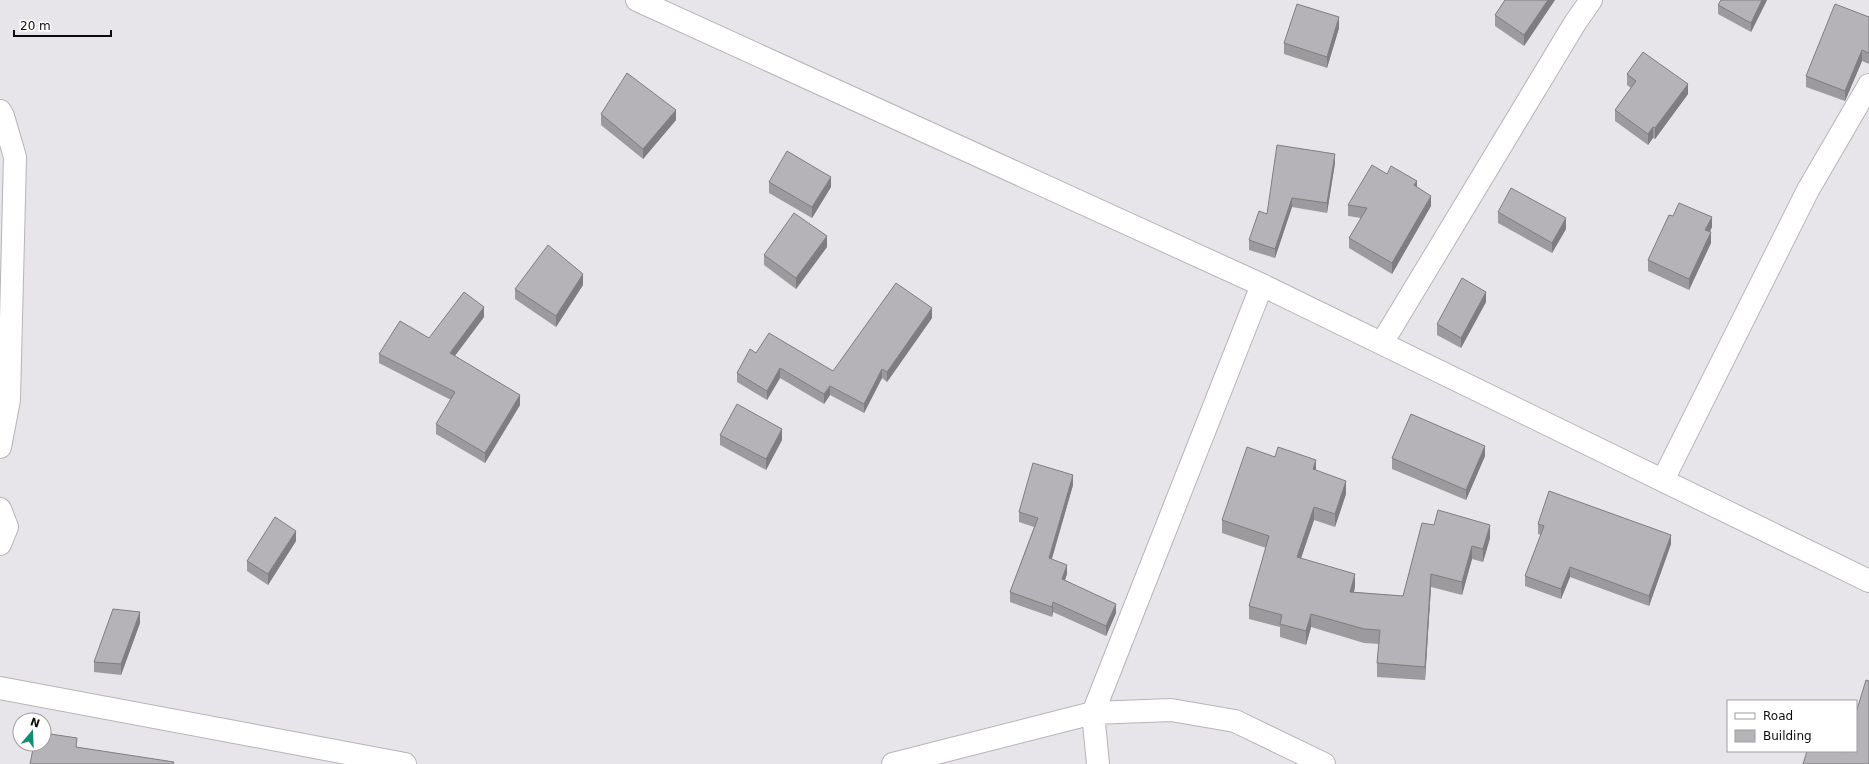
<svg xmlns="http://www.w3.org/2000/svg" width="1869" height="764" viewBox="0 0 1869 764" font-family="'DejaVu Sans',sans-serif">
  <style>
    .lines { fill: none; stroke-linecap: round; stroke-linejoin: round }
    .minor-casing { stroke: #b6b4b8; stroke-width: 24 }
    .minor { stroke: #fff; stroke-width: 22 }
    .wall { fill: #9c9a9d }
    .shaded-wall { fill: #7f7d80 }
    .building { fill: #b5b3b7; stroke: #7f7d80 }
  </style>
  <rect width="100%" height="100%" fill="#e8e5ea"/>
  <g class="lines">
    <g class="minor-casing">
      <path id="minor" d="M 637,0 L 1262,285 L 1869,581
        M 0,111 L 3,116 L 15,157 L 9,400 L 0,447
        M 1382,343 L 1575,23 L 1591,0
        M 1663,480 L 1808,190 L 1869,85
        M 0,509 L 7,527 L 0,544
        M 0,688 L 405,764
        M 893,764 L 1093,713 L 1171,710 L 1235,721 L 1324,764
        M 1098,764 L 1093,713 L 1262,285"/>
    </g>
    <use href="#minor" class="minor"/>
  </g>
  <path class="wall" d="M 1555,0 L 1524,46 L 1495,26 L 1495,15 Z
    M 1767,0 L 1751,32 L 1718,14 L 1718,5 Z
    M 1869,17 L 1869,64 L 1862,61 L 1845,101 L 1806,87 L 1806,76 Z
    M 1339,28 L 1327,68 L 1284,54 L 1284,43 Z
    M 1627,74 L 1688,94 L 1655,139 L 1653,138 L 1648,145 L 1615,121 L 1615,110 L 1631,88 L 1627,85 Z
    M 601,114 L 676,120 L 643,159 L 601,125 Z
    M 1335,163 L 1327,213 L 1292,207 L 1275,258 L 1249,250 L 1249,240 L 1267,214 Z
    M 1387,174 L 1417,187 L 1431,206 L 1392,274 L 1349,248 L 1349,238 L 1361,218 L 1348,216 L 1348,205 Z
    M 769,182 L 831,187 L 812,218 L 769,193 Z
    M 1498,212 L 1566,229 L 1552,253 L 1498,223 Z
    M 1712,227 L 1710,232 L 1711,243 L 1689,290 L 1648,271 L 1648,260 Z
    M 827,247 L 796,289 L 764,265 L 764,255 Z
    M 583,285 L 556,327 L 515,299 L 515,289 Z
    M 1486,302 L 1461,348 L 1437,335 L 1437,324 Z
    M 484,317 L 455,356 L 520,405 L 485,463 L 436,434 L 436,424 L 451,400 L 379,363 L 379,354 L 429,338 Z
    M 932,318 L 887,382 L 882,378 L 864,413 L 830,395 L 824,404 L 780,378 L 767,400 L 737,382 L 737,373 L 756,353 L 833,371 Z
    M 720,435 L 782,440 L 766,470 L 720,445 Z
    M 1485,456 L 1466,500 L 1392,469 L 1392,458 Z
    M 1316,470 L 1346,494 L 1335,527 L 1314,520 L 1301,558 L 1355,587 L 1354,592 L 1403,596 L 1422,523 L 1490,538 L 1483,562 L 1472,559 L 1462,595 L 1431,587 L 1425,680 L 1377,677 L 1377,663 L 1379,644 L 1364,643 L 1311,627 L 1306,645 L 1280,637 L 1280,627 L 1249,619 L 1249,606 L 1266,548 L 1222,533 L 1222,520 Z
    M 1073,485 L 1052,559 L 1067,574 L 1065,580 L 1116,613 L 1106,636 L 1053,612 L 1052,617 L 1010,602 L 1010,592 L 1034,527 L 1019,522 L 1019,512 Z
    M 1538,524 L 1671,544 L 1649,606 L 1570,577 L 1561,599 L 1525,586 L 1525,576 L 1541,535 L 1538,534 Z
    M 296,541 L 268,585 L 247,571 L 247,561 Z
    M 140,623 L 121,675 L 94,672 L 94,662 Z"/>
  <path class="shaded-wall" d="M 1548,0 L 1555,0 L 1524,46 L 1524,35 Z
    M 1762,0 L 1767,0 L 1751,32 L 1751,23 Z
    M 1339,17 L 1339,28 L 1327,68 L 1327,57 Z
    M 1862,50 L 1862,61 L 1845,101 L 1845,91 Z
    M 1688,84 L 1688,94 L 1655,139 L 1655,128 Z
    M 676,110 L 676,120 L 643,159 L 643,149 Z
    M 1653,127 L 1653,138 L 1648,145 L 1648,134 Z
    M 1335,154 L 1335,163 L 1327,213 L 1327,203 Z
    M 831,177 L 831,187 L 812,218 L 812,207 Z
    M 1417,181 L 1417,192 L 1414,185 Z
    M 1431,196 L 1431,206 L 1392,274 L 1392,263 Z
    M 1292,198 L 1292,207 L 1275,258 L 1275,249 Z
    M 1712,217 L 1712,227 L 1705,240 L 1705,230 Z
    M 1566,218 L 1566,229 L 1552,253 L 1552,243 Z
    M 1711,232 L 1711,243 L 1689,290 L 1689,279 Z
    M 827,236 L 827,247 L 796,289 L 796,278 Z
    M 583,274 L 583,285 L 556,327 L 556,316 Z
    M 1486,292 L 1486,302 L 1461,348 L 1461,338 Z
    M 484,307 L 484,317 L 450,362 L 450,353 Z
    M 932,308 L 932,318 L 887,382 L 887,372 Z
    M 780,368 L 780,378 L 767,400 L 767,391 Z
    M 882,369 L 882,378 L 864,413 L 864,404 Z
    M 830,386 L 830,395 L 824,404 L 824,394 Z
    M 520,395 L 520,405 L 485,463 L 485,453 Z
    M 782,429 L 782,440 L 766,470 L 766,459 Z
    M 1485,446 L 1485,456 L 1466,500 L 1466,490 Z
    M 1316,460 L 1316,473 L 1313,469 Z
    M 1073,475 L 1073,485 L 1049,568 L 1049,558 Z
    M 1346,481 L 1346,494 L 1335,527 L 1335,514 Z
    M 1314,507 L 1314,520 L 1297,570 L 1297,557 Z
    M 1490,525 L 1490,538 L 1483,562 L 1483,549 Z
    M 296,531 L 296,541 L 268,585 L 268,574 Z
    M 1671,535 L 1671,544 L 1649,606 L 1649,596 Z
    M 1472,546 L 1472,559 L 1462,595 L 1462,582 Z
    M 1067,565 L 1067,574 L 1062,588 L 1062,579 Z
    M 1570,567 L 1570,577 L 1561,599 L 1561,589 Z
    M 1355,574 L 1355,587 L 1350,605 L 1350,592 Z
    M 1431,574 L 1431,587 L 1425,680 L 1425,667 Z
    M 1053,602 L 1053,612 L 1052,617 L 1052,607 Z
    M 1116,604 L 1116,613 L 1106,636 L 1106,626 Z
    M 140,612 L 140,623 L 121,675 L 121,664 Z
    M 1311,614 L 1311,627 L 1306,645 L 1306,631 Z"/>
  <path class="building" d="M 1505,0 L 1548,0 L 1524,35 L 1495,15 Z
    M 1721,0 L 1762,0 L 1751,23 L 1718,5 Z
    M 1297,4 L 1339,17 L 1327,57 L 1284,43 Z
    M 1835,4 L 1869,17 L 1869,53 L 1862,50 L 1845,91 L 1806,76 Z
    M 1643,52 L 1688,84 L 1655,128 L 1653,127 L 1648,134 L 1615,110 L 1636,81 L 1627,74 Z
    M 627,73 L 676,110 L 643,149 L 601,114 Z
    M 1277,145 L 1335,154 L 1327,203 L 1292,198 L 1275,249 L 1249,240 L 1259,211 L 1267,214 Z
    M 787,151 L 831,177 L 812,207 L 769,182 Z
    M 1372,165 L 1387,174 L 1391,166 L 1417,181 L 1414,185 L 1431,196 L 1392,263 L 1349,238 L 1367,208 L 1348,205 Z
    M 1511,188 L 1566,218 L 1552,243 L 1498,212 Z
    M 1679,203 L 1712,217 L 1705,230 L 1711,232 L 1689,279 L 1648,260 L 1669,215 L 1673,216 Z
    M 794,213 L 827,236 L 796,278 L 764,255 Z
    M 548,245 L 583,274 L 556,316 L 515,289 Z
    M 1462,278 L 1486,292 L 1461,338 L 1437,324 Z
    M 896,283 L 932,308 L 887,372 L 882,369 L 864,404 L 830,386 L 824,394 L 780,368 L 767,391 L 737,373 L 750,349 L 756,353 L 769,333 L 833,371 Z
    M 464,292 L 484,307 L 450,353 L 520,395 L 485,453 L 436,424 L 455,392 L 379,354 L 400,321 L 429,338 Z
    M 737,404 L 782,429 L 766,459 L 720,435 Z
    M 1411,414 L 1485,446 L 1466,490 L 1392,458 Z
    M 1247,447 L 1275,457 L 1278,447 L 1316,460 L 1313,469 L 1346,481 L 1335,514 L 1314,507 L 1297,557 L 1355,574 L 1350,592 L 1403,596 L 1422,523 L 1434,525 L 1438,510 L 1490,525 L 1483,549 L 1472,546 L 1462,582 L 1431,574 L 1425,667 L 1377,663 L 1380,630 L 1364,629 L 1311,614 L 1306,631 L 1280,624 L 1282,615 L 1249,606 L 1269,536 L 1222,520 Z
    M 1033,463 L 1073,475 L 1049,558 L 1067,565 L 1062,579 L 1116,604 L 1106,626 L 1053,602 L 1052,607 L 1010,592 L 1038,518 L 1019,512 Z
    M 1549,491 L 1671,535 L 1649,596 L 1570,567 L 1561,589 L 1525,576 L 1544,526 L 1538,524 Z
    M 275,517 L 296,531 L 268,574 L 247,561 Z
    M 113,609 L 140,612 L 121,664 L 94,662 Z
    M 1866,680 L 1869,681 L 1869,764 L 1803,764 L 1807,751 L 1842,751 L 1844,752 L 1845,751 L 1856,751 L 1856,713 Z
    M 44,733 L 77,738 L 76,747 L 174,762 L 173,764 L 30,764 L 34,744 L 44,744 Z"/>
  <rect x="1727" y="700" width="130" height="52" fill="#ffffff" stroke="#9e9e9e"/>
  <rect x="1735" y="713" width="20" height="6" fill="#ffffff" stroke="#9e9e9e"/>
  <text x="1763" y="720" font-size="12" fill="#0c0c0d">Road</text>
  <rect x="1735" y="730" width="20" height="12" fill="#b5b3b7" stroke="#9e9e9e"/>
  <text x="1763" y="740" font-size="12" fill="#0c0c0d">Building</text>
  <g transform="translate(32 732) rotate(19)"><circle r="19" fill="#ffffff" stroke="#9e9e9e"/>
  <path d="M0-3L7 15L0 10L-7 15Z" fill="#0f8f76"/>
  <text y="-6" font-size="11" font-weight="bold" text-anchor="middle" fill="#0c0c0d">N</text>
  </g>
  <path d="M14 30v6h97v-6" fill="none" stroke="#0c0c0d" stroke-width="2"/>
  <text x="20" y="30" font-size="12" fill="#0c0c0d" stroke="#ffffff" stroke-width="3" paint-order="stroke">20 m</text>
</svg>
